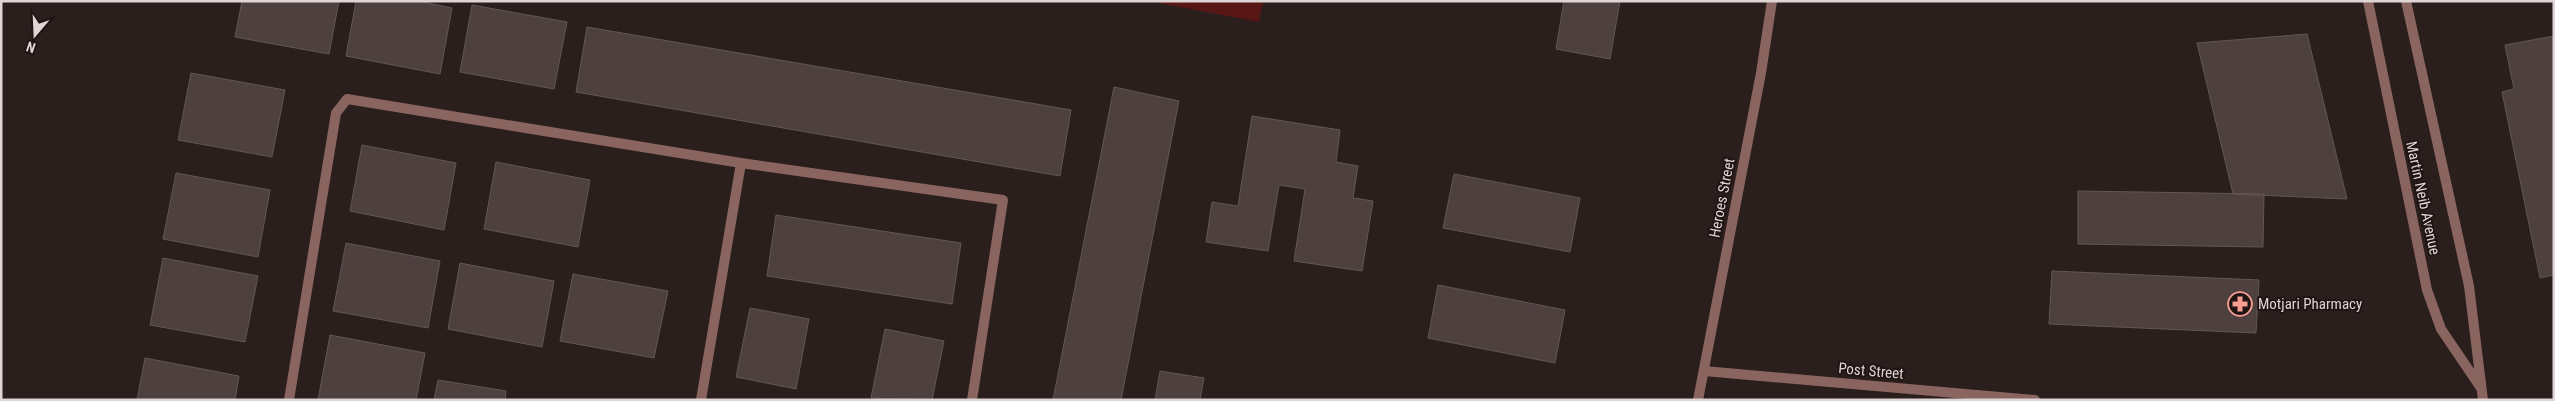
<svg xmlns="http://www.w3.org/2000/svg" width="2555" height="401" viewBox="0 0 2555 401" font-family="'Roboto Condensed',sans-serif">
  <style>
    .green { fill: #581715 }
    .building { fill: #4e403f; stroke: #645654 }
    .lines { fill: none; stroke-linecap: round; stroke-linejoin: round }
    .service { stroke: #8a6560; stroke-width: 10 }
    .minor { stroke: #8a6560; stroke-width: 10 }
    .labels { text-anchor: middle; dominant-baseline: central; stroke-width: 4; stroke-linejoin: round; paint-order: stroke }
    .street-label { font-size: 15px; fill: #ded5d4; stroke: #211514 }
    .poi-label { font-size: 15px; fill: #ded5d4; stroke: #211514; text-anchor: start }
  </style>
  <rect width="100%" height="100%" fill="#2b1f1d"/>
  <path class="green" d="M 1149,1 L 1263,1 L 1259,22 Z"/>
  <path class="building" d="M 242,1 L 339,1 L 329,54 L 235,37 Z
    M 356,1 L 418,1 L 452,8 L 440,74 L 346,56 Z
    M 1564,1 L 1620,1 L 1610,59 L 1556,49 Z
    M 472,5 L 567,22 L 554,89 L 460,72 Z
    M 587,27 L 1071,110 L 1060,176 L 576,92 Z
    M 2307,34 L 2347,199 L 2233,194 L 2197,43 Z
    M 2554,36 L 2554,275 L 2540,278 L 2502,92 L 2514,89 L 2505,45 Z
    M 191,73 L 285,90 L 272,157 L 178,140 Z
    M 1114,87 L 1179,101 L 1121,400 L 1053,400 Z
    M 1252,116 L 1340,130 L 1336,162 L 1358,166 L 1353,198 L 1373,201 L 1362,271 L 1294,261 L 1305,189 L 1279,185 L 1268,251 L 1206,242 L 1212,202 L 1238,206 Z
    M 362,145 L 456,163 L 444,230 L 350,211 Z
    M 496,162 L 590,180 L 578,247 L 484,229 Z
    M 176,173 L 270,190 L 258,257 L 163,239 Z
    M 1454,174 L 1580,198 L 1570,252 L 1443,228 Z
    M 2078,191 L 2264,194 L 2263,247 L 2078,244 Z
    M 776,215 L 961,243 L 952,304 L 767,276 Z
    M 346,243 L 440,261 L 428,328 L 333,311 Z
    M 163,258 L 258,276 L 245,342 L 150,325 Z
    M 460,263 L 554,281 L 542,347 L 448,329 Z
    M 2052,271 L 2259,280 L 2256,333 L 2049,324 Z
    M 573,274 L 668,291 L 654,358 L 560,341 Z
    M 1438,285 L 1565,310 L 1555,363 L 1428,338 Z
    M 750,308 L 809,319 L 796,389 L 736,377 Z
    M 885,329 L 944,341 L 932,400 L 871,398 Z
    M 330,335 L 425,353 L 416,400 L 318,400 Z
    M 145,358 L 239,376 L 235,400 L 137,400 Z
    M 1160,371 L 1204,378 L 1200,400 L 1155,400 Z
    M 438,380 L 506,391 L 505,400 L 434,400 Z"/>
  <g class="lines">
    <path class="service" d="M 289,400 L 336,113 L 347,99 L 741,163 L 1003,200 L 972,400
      M 701,400 L 741,163"/>
    <path class="minor" d="M 2368,1 L 2427,290 L 2441,329 L 2481,388
      M 2406,1 L 2469,286 L 2483,400
      M 1704,371 L 2035,400
      M 1698,400 L 1761,73 L 1772,1"/>
  </g>
  <defs>
    <g id="pharmacy-ring" transform="scale(1.25)"><circle r="9.5" fill="#211514" stroke="#f59c93" stroke-width="1.5"/><path d="M-2-6h4v4h4v4h-4v4h-4v-4h-4v-4h4Z" fill="#f59c93"/></g>
  </defs>
  <g fill-rule="evenodd">
    <use href="#pharmacy-ring" x="2240" y="304"/>
  </g>
  <g class="labels">
    <g class="street-label">
      <text transform="translate(1722 198) rotate(-79)">Heroes Street</text>
      <text transform="translate(2423 198) rotate(78)">Martin Neib Avenue</text>
      <text transform="translate(1871 371) rotate(5)">Post Street</text>
    </g>
    <g class="poi-label">
      <text x="2258" y="304">Motjari Pharmacy</text>
    </g>
  </g>
  <rect width="2555" height="401" fill="none" stroke="#ded5d4" stroke-width="5"/>
  <g transform="translate(35 35) rotate(199)" stroke="#211514" stroke-width="4" paint-order="stroke">
  <path d="M0-4L9 19L0 12L-9 19Z" fill="#ded5d4"/>
  <text y="-8" font-size="14" font-weight="bold" text-anchor="middle" fill="#ded5d4">N</text>
  </g>
</svg>
